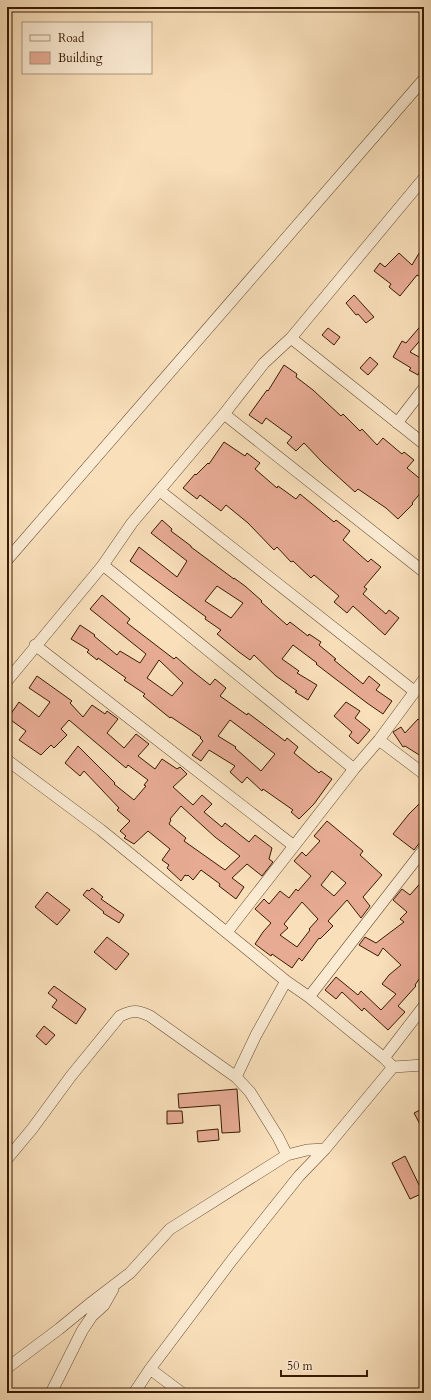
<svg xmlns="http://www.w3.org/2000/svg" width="431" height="1400" viewBox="0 0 431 1400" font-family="Cardo,serif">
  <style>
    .building { fill: #e7ab94; stroke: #381a02; fill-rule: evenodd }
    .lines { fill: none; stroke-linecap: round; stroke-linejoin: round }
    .street-casing { stroke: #684c30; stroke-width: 12 }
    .street { stroke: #fbebd3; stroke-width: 11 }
  </style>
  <rect width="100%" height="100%" fill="#f9e0bb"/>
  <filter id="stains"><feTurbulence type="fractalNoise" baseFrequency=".005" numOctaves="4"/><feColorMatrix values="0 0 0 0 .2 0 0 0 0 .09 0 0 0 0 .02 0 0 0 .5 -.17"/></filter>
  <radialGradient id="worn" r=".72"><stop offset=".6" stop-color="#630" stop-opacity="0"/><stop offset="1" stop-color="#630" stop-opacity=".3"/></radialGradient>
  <path class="building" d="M 424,245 L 424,279 L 417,275 L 400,296 L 389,287 L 391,284 L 374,271 L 380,263 L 385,267 L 399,253 L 412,265 Z
    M 354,295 L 374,317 L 366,323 L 358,314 L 356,315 L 346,303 Z
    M 424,322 L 424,336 L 410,352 L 421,358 L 419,361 L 424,363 L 418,375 L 409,370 L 411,368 L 393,357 L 402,341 L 406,343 Z
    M 328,328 L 340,337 L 334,345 L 322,335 Z
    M 370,357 L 378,364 L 368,375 L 360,368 Z
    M 284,365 L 297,374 L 296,377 L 313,390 L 341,416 L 343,414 L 360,431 L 362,429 L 377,445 L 383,438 L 402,454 L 404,452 L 414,460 L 407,468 L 424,482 L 424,489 L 412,503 L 413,504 L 398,519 L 386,508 L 358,489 L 355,492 L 323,463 L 304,443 L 296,451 L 287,443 L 292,437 L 266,418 L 262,424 L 249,415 L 267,390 L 268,391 Z
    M 224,442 L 245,456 L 247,453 L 260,463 L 255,469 L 277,488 L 278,486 L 296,499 L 300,494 L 334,522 L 336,520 L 350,531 L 343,540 L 368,562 L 371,559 L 381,567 L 364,587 L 367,589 L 363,594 L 386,614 L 389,610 L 399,618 L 385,635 L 353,606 L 347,613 L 334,602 L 339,596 L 314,575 L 311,578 L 293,561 L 291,562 L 277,547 L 274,550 L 248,523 L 226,505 L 221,511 L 200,495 L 197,499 L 183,488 L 195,474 L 196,475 L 208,463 L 209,464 Z
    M 162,520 L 172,529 L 171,531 L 191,546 L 191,547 L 234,579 L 234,578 L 245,586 L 262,601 L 261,602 L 287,625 L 290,622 L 308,636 L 309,634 L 321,642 L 319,645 L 336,659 L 334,660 L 363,684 L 369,676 L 380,685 L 376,690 L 392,701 L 383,714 L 367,703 L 316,664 L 317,663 L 293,645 L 282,659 L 299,671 L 297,673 L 317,685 L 308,700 L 295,692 L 297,691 L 276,676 L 254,655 L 250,660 L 239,652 L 217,634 L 221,630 L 205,619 L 206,617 L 130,561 L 139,547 L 177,577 L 187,561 L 151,533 ZM 217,586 L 243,603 L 231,618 L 205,601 Z
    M 102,595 L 130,619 L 127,623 L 174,659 L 176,657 L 191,670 L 210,685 L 215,679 L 226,688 L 220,696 L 247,715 L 248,713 L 285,741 L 287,738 L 298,747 L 294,753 L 319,773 L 321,771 L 332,779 L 314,804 L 299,819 L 291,812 L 293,810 L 263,789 L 262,791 L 247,777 L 242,783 L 230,772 L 235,766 L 209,750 L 201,761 L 192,755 L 203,741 L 200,738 L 201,737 L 171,717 L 170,718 L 143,696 L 145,694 L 124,680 L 126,678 L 98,658 L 97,660 L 87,652 L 89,650 L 71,639 L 80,625 L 95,635 L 94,636 L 117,655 L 120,651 L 140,663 L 146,654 L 90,609 ZM 159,660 L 183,683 L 172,696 L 147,678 ZM 230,720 L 275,754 L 261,771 L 235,748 L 236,747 L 218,736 Z
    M 37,676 L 72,701 L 70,703 L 83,717 L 92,705 L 105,714 L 107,711 L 118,719 L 107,733 L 124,748 L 136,734 L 149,744 L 138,756 L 155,769 L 162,759 L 177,769 L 180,767 L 187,774 L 173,787 L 193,805 L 202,795 L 212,804 L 204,812 L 222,827 L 225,823 L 249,842 L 255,835 L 272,848 L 269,859 L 273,862 L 262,876 L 247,864 L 232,878 L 244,887 L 236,899 L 219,886 L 220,884 L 201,870 L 193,880 L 188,875 L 187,876 L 185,875 L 181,881 L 167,868 L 169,865 L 162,860 L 170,849 L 148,831 L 134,844 L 124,838 L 126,836 L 120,831 L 130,821 L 117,810 L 119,808 L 84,771 L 80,776 L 65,763 L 78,746 L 115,783 L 114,784 L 134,800 L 146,786 L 144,785 L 148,780 L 128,765 L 126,768 L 69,720 L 61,729 L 67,735 L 54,748 L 51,745 L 41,755 L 19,740 L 26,731 L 8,718 L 19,702 L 39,717 L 50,702 L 29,688 ZM 181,806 L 215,837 L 240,856 L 225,870 L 184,841 L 186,838 L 169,824 L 171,820 L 170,819 Z
    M 346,702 L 360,711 L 355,718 L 370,730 L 358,744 L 349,736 L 352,732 L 334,716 Z
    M 418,719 L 424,724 L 424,758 L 405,746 L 403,747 L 393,732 L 401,727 L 405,733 Z
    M 424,799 L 424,816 L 419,820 L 424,824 L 424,837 L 414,850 L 393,834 L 409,814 Z
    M 327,821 L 363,851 L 360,855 L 382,875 L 363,897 L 370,906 L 361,918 L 347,900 L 328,921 L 333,926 L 320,939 L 319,938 L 302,961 L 299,958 L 292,968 L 272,954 L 271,956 L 255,944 L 263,932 L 271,923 L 255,909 L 264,899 L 269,904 L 280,891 L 289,898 L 296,889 L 298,891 L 311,876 L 294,861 L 302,852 L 306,856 L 320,841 L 314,836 ZM 332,871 L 346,883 L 334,896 L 321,885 ZM 302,902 L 318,919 L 309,929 L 310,930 L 297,947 L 280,935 L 288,928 L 284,924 Z
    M 424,879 L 424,944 L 419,950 L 424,953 L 424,972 L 415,985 L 416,986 L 398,1006 L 405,1012 L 388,1030 L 364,1008 L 362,1011 L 342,992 L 336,999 L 325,990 L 336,977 L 358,995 L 361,991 L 381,1010 L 396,994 L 382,984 L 389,975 L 401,965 L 383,948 L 378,956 L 359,945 L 365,937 L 376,943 L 404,922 L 400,919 L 407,912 L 393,900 L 402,889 L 410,895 Z
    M 92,888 L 103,897 L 101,899 L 124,915 L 119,923 L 103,913 L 104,912 L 83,895 L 87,890 L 89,891 Z
    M 47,892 L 70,910 L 57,925 L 35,907 Z
    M 107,937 L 129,954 L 116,970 L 94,952 Z
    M 54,986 L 86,1009 L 76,1024 L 52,1007 L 57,1000 L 48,993 Z
    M 44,1026 L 55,1035 L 46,1045 L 36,1036 Z
    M 237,1089 L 240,1132 L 222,1133 L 220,1105 L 179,1108 L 178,1094 Z
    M 424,1108 L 424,1132 L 414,1113 Z
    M 167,1111 L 182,1111 L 183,1123 L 167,1124 Z
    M 218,1129 L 219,1140 L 198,1142 L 197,1131 Z
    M 405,1156 L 423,1193 L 410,1199 L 392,1163 Z"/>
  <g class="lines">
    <g class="street-casing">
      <path id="street" d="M 291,338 L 424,444
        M 224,414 L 424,572
        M 397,423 L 424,388
        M 160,491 L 414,691
        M 7,560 L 424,79
        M 103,565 L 354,769
        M 35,645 L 294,846
        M 7,681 L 103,565 L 132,523 L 224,414 L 264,363 L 291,338 L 424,178
        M 379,740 L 424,774
        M 7,760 L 101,830 L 286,981 L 309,997 L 384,1058 L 393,1067
        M 227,932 L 354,769 L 379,740 L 424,679
        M 309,997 L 424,849
        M 384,1058 L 424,1006
        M 236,1077 L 256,1035 L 286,981
        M 7,1159 L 32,1129 L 71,1076 L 120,1016 C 133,1010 137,1010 150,1016 L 236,1077 L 250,1092 L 278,1137 L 287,1155
        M 7,1368 L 59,1329 L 92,1302 L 130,1273 L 170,1229 L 287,1155 L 307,1150 L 325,1149
        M 150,1369 L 182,1393
        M 51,1393 L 82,1331 L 92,1316 L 104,1305 L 113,1289
        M 134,1393 L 150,1369 L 232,1260 L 299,1176 L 325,1149 L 393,1067 L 424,1065"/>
    </g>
    <use href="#street" class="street"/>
  </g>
  <rect width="431" height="1400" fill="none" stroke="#f9e0bb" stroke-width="24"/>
  <rect x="8" y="8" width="415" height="1384" fill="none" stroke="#381a02" stroke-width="2"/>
  <rect x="12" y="12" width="407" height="1376" fill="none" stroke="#381a02"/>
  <rect x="22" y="22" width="130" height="52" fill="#fbebd3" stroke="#ad977f"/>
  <rect x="30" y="35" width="20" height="6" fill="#fbebd3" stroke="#ad977f"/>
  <text x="58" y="42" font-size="12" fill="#381a02">Road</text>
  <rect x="30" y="52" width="20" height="12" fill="#e7ab94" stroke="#ad977f"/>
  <text x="58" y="62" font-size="12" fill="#381a02">Building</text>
  <path d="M281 1370v6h86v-6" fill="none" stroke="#381a02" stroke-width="2"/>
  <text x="287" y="1370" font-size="12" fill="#381a02" stroke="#fbebd3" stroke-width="3" paint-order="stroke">50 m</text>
  <rect width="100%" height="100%" filter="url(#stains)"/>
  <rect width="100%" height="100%" fill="url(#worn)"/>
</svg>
